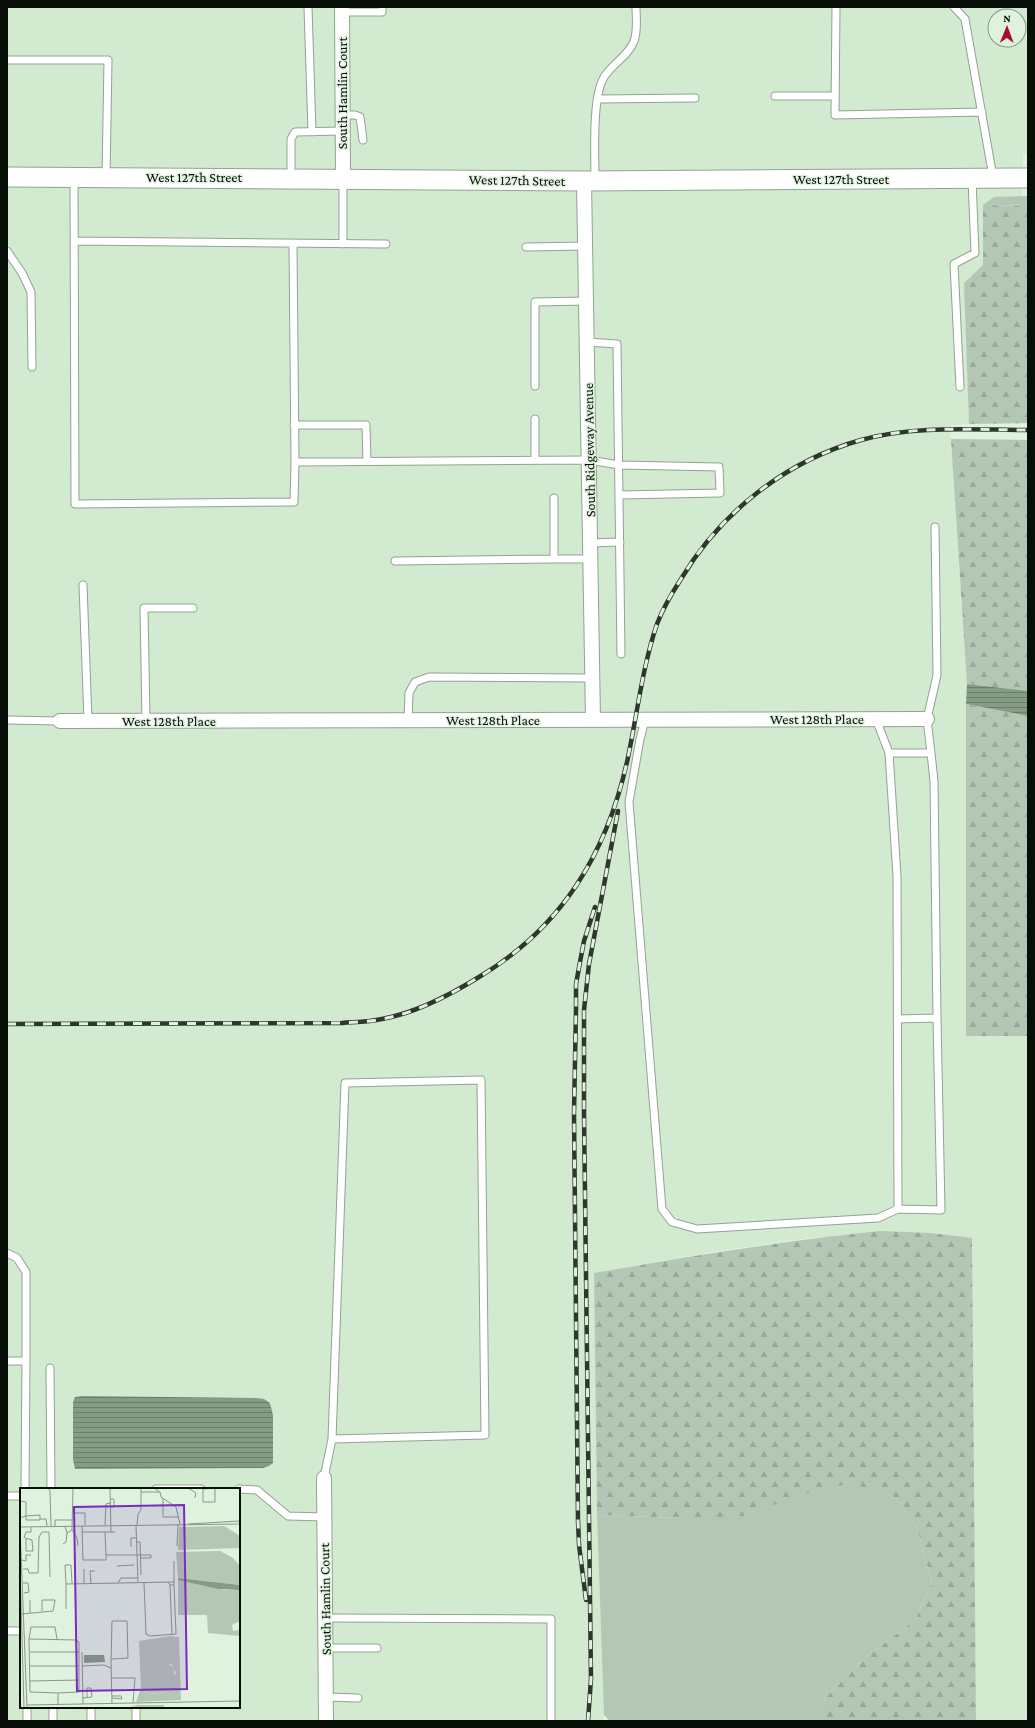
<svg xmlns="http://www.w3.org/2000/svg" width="1035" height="1728" viewBox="0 0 1035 1728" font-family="'Crimson Pro',serif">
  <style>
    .built { fill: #d1ead0; fill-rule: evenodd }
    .green { fill: #b4c6b4 }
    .forest { fill: url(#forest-firs) }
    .water { fill: url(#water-rules) }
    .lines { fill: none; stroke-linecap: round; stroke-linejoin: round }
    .service-casing { stroke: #92a391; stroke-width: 9 }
    .minor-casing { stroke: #92a391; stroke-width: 16 }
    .secondary-casing { stroke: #92a391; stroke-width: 21 }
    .service { stroke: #fff; stroke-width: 7 }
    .minor { stroke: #fff; stroke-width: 14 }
    .secondary { stroke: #fff; stroke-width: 19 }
    .rail-casing { stroke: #2e362e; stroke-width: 4.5 }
    .rail { stroke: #dff2de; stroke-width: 3; stroke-dasharray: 9; stroke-linecap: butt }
    .labels { text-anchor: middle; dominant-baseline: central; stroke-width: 3; stroke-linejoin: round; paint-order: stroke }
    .street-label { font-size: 14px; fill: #080e08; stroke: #dff2de }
    .inset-road { fill: none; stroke: #899788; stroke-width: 1 }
    .view { fill: #7b2cbf; fill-opacity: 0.15; stroke: #7b2cbf; stroke-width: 2 }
    .inset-edge { fill: none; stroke: #080e08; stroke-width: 2 }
  </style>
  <defs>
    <pattern id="forest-firs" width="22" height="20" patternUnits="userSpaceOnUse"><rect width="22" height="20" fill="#b4c6b4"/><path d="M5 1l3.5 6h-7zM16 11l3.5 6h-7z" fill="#99a999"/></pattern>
    <pattern id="water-rules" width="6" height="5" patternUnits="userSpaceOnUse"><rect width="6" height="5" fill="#859c84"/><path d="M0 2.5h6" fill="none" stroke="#6b7e6a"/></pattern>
  </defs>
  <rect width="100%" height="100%" fill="#dff2de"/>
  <path class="built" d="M 7,7 L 1028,7 L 1028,153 L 1023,154 L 1022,196 L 994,197 L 983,205 L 983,265 L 964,283 L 969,424 L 950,425 L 967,684 L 966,704 L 966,1036 L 1028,1036 L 1028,1721 L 976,1721 L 972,1239 L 809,1238 L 711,1252 L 594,1273 L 597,1515 L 604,1715 L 602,1721 L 7,1721 ZM 995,16 L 1019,16 L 1019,40 L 995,40 ZM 21,1489 L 239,1489 L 239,1707 L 21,1707 Z"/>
  <path class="green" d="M 1028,196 L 1028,206 L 983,205 L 994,197 Z
    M 850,1482 L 896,1498 L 917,1528 L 932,1583 L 915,1620 L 866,1657 L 827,1696 L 813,1721 L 610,1721 L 604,1715 L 597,1515 L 683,1518 L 798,1496 Z"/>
  <path class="forest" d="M 983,205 L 1028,206 L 1028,423 L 969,424 L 964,283 L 983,265 Z
    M 951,439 L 1028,440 L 1028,691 L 967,684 Z
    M 966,704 L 1028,716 L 1028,1036 L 966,1036 Z
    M 880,1231 L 930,1233 L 972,1238 L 976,1721 L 813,1721 L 827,1696 L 866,1657 L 915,1620 L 932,1583 L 917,1528 L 896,1498 L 850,1483 L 798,1496 L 743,1516 L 683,1518 L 597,1515 L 594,1273 C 689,1256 784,1241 880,1231 Z"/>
  <path class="water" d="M 967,684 L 1028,691 L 1028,716 L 966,704 Z
    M 82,1396 L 256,1398 L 264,1399 L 270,1403 L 273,1415 L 273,1463 L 269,1466 L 263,1468 L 75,1469 L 73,1460 L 73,1402 L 75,1397 Z"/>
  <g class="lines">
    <g class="service-casing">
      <path id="service" d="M 308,7 L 312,132
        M 836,7 L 835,115 L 982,112
        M 954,7 L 965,19 L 993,177
        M 342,12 L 382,12 L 382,7
        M 7,60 L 108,60 L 106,177
        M 775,96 L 835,96
        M 598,99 L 695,98
        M 342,115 L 355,115 L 360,117 L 363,140
        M 74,178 L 75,504 L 294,502 L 295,462
        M 291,178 L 291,139 L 295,132 L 342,131
        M 343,180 L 343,244
        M 595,180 C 595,156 592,100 603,79 C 610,65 629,56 634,41 C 638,31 636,17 636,7
        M 75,241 L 386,244
        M 293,244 L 295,462 L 589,460 L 619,465 L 719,467 L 720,493 L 619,495
        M 526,247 L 585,246
        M 7,251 L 22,273 L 31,292 L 32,367
        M 587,342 L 617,344 L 621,654
        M 535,386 L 535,302 L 586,301
        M 960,387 L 954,264 L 975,253 L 972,179
        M 535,419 L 535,460
        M 294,425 L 366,425 L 367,461
        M 554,498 L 554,559 L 590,559
        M 590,543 L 620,542
        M 395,561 L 554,559
        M 83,585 L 88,720
        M 876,719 L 889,753 L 931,753 L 927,719 L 937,675 L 935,527
        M 7,720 L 60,721
        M 408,720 L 409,693 L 415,682 L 429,677 L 592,678
        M 645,720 L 640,739 L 629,802 L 662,1209 L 672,1222 L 697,1229 L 878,1218 L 898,1209 L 941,1210 L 937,1018 L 934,781 L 931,753
        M 146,721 L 144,608 L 193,608
        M 889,753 L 897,876 L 898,1209
        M 898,1019 L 937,1018
        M 7,1253 L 17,1258 L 26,1272 L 26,1361
        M 7,1361 L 26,1361 L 25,1489
        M 50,1368 L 51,1489
        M 324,1478 L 332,1439 L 345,1083 L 481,1080 L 485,1435 L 332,1439
        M 156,1489 L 201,1489
        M 239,1489 L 257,1490 L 288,1516 L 324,1517
        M 7,1496 L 21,1496
        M 326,1618 L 551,1619 L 551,1721
        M 7,1631 L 21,1631
        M 326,1648 L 377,1648
        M 326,1697 L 358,1698
        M 27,1707 L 27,1721
        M 53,1707 L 53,1721
        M 91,1721 L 91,1707
        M 136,1721 L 136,1707"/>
    </g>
    <g class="minor-casing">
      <path id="minor" d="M 342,7 L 343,178
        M 584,181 L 593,720
        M 60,721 L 927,719
        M 324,1478 L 326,1721"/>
    </g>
    <g class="secondary-casing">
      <path id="secondary" d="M 7,177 L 584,181 L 1028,178"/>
    </g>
    <use href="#service" class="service"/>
    <use href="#minor" class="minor"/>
    <use href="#secondary" class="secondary"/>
    <g class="rail-casing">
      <path id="rail" d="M 7,1024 L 342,1023 C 355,1022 369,1022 382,1019 C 416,1013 450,995 479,977 C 561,928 606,855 627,762 C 637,716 642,668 657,624 C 663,608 672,593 681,579 C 721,512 786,461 861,440 C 915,425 973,430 1028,430
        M 586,1600 L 579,1545 L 578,1521 L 574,1114 L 576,1009 L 576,984 L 580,962 L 584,941 L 595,907
        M 588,1721 L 591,1679 L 584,1113 L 584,1010 L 589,964 L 618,811"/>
    </g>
    <use href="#rail" class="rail"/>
  </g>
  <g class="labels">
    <g class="street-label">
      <text transform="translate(342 93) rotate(-90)">South Hamlin Court</text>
      <text x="194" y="177">West 127th Street</text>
      <text x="841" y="179">West 127th Street</text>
      <text transform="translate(517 180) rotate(1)">West 127th Street</text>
      <text transform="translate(589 450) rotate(-91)">South Ridgeway Avenue</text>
      <text x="817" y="719">West 128th Place</text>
      <text x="493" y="720">West 128th Place</text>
      <text x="169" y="721">West 128th Place</text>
      <text transform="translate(325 1599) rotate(-91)">South Hamlin Court</text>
    </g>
  </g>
  <g transform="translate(20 1488)">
    <rect width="220" height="220" fill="#dff2de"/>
    <path d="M 147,175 L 154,180 L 154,189 L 140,206 L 127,205 L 121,200 L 120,179 L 136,179 ZM 117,217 L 144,217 L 144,220 L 107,220 Z" fill="#b4c6b4"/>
    <path d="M 204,38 L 220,48 L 220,60 L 158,62 L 159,39 ZM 200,63 L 213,70 L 219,77 L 220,97 L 158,90 L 156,64 ZM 158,92 L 204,102 L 220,102 L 220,133 L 212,137 L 213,143 L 220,142 L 220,148 L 188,145 L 187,127 L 158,127 ZM 150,148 L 159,149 L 161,212 L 116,214 L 121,200 L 127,205 L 140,206 L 156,185 L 152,177 L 147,175 L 136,179 L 120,179 L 119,153 Z" fill="#b4c6b4"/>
    <path d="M 158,90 L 220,97 L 220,102 L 198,101 L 158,92 ZM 84,167 L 85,174 L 64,175 L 64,167 Z" fill="#859c84"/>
    <path class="inset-road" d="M 28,0 L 30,3 L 31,38M 90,0 L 91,44M 134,0 L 140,4 L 141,9 L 156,19 L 160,36M 168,0 L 176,5 L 175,10M 195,1 L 195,14 L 183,14 L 183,1 L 196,0M 121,4 L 139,4M 143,10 L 143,29 L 158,29M 90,11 L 94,11 L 94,19 L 90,19M 0,13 L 6,14 L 6,32 L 20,32 L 20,27 L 6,28 L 5,28 L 0,30M 53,25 L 65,25 L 65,37M 20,31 L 26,31 L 27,38M 168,36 L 220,33M 85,37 L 86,16 L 90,15M 116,37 L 118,94M 117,37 L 118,26 L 121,22 L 121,0M 35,38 L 35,32 L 53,32M 45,38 L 47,45 L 52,42 L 53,0M 62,38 L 63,72 L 86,72 L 86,67M 0,39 L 220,36M 0,39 L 7,220M 52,42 L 57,50 L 58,58M 62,44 L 95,44M 85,44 L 86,67 L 131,67 L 131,70 L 121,70M 4,50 L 6,44 L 11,44 L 11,39M 5,50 L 12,52 L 13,63 L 6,63 L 6,51M 117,54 L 120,54 L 121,87M 43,56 L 46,54 L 47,45M 157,58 L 158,36M 111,59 L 111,50 L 117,50M 2,72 L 6,73 L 6,67 L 11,67M 0,78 L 4,220M 97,78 L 114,77M 3,81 L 8,81 L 9,85 L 18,85 L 19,49 L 22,44 L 29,44 L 30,89M 64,81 L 64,95M 124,94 L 126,146 L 130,148 L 156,146 L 154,97M 148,94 L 150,97 L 154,97 L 154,73M 3,95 L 8,95 L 9,104 L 4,105M 71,95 L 70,83 L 75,83M 98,95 L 101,90 L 118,90M 46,96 L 45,77 L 51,77 L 52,95M 150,97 L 152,146M 10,112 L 10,125M 46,121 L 46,96 L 154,94M 2,126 L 33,123 L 35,112 L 22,112 L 22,123M 9,151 L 11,139 L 35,139 L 37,151M 10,164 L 59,164 L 59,178M 62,164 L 63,216M 92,171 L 108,170 L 107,133 L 92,133 L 91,175 L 92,215M 10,178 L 59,178 L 59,204 L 38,205M 62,178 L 84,177 L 91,180M 91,190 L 115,190 L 113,215M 10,193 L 59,192M 92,208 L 101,208 L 102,211 L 92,210M 63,210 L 72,209 L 71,200 L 67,200 L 67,209M 7,217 L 220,213M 38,217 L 38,205 L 10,204 L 9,151 L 56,152 L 59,154 L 59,164"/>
    <path class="view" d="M 164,17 L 167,201 L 57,203 L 54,19 Z"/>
    <rect width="220" height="220" class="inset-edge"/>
  </g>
  <rect width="1035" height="1728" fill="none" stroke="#080e08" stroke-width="16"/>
  <g transform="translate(1007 28) rotate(1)"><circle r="19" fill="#dff2de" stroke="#899788"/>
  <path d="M0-3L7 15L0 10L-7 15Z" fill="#a60d29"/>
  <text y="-6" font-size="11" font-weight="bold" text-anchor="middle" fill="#080e08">N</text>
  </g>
</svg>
